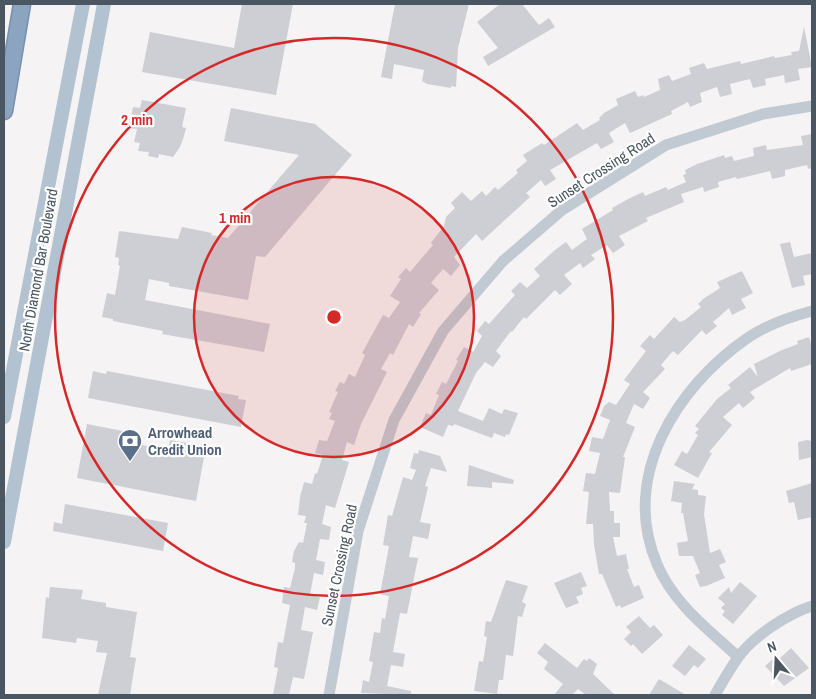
<svg xmlns="http://www.w3.org/2000/svg" width="816" height="699" viewBox="0 0 816 699" font-family="'Archivo Narrow',sans-serif">
  <style>
    .building { fill: #cdcfd5 }
    .lines { fill: none; stroke-linecap: round; stroke-linejoin: round }
    .highway-casing { stroke: #7690ad; stroke-width: 19 }
    .minor { stroke: #c1cad2; stroke-width: 11 }
    .major { stroke: #b3c2d1; stroke-width: 14 }
    .highway { stroke: #8ba5c1; stroke-width: 16 }
    .ring { fill: none; stroke: #d62828; stroke-width: 2.5 }
    .labels { text-anchor: middle; dominant-baseline: central; stroke-width: 4.5; stroke-linejoin: round; paint-order: stroke }
    .street-label { font-size: 15px; fill: #4a5661; stroke: #fff }
    .service-label { font-size: 15px; font-weight: bold; fill: #4e5e75; stroke: #fff; text-anchor: start }
    .centre { fill: #d62828; stroke: #fff; stroke-width: 2.5 }
    .ring-label { font-size: 15px; text-anchor: middle; font-weight: bold; fill: #d62828; stroke: #fff; stroke-width: 4.5; stroke-linejoin: round; paint-order: stroke }
  </style>
  <rect width="100%" height="100%" fill="#f5f3f3"/>
  <path class="building" d="M 242,4 L 293,4 L 276,95 L 142,72 L 150,32 L 234,48 Z
    M 395,4 L 469,4 L 458,48 L 456,87 L 451,86 L 451,88 L 427,84 L 422,81 L 424,70 L 394,64 L 392,79 L 381,77 Z
    M 500,4 L 522,4 L 539,25 L 549,18 L 555,27 L 488,66 L 483,57 L 498,48 L 477,22 Z
    M 804,27 L 812,67 L 798,69 L 800,80 L 785,83 L 784,75 L 765,79 L 766,85 L 753,88 L 750,79 L 730,84 L 732,94 L 720,97 L 717,87 L 700,93 L 702,102 L 690,107 L 688,102 L 671,111 L 672,114 L 630,133 L 625,123 L 609,133 L 614,142 L 601,149 L 597,143 L 550,170 L 556,179 L 545,186 L 541,180 L 526,193 L 530,197 L 482,241 L 476,234 L 454,257 L 460,265 L 451,276 L 443,269 L 431,283 L 439,290 L 419,313 L 421,314 L 413,327 L 409,324 L 393,355 L 390,353 L 381,369 L 387,372 L 361,424 L 354,445 L 347,442 L 342,460 L 349,462 L 335,508 L 326,505 L 322,524 L 331,527 L 329,540 L 320,539 L 316,560 L 325,562 L 323,575 L 314,573 L 310,595 L 320,597 L 317,610 L 305,607 L 301,630 L 313,632 L 304,679 L 293,677 L 289,695 L 273,695 L 278,668 L 274,667 L 278,642 L 283,643 L 290,605 L 282,603 L 284,587 L 290,588 L 295,568 L 295,563 L 292,562 L 294,551 L 299,542 L 303,543 L 307,523 L 304,523 L 306,516 L 298,515 L 300,497 L 304,482 L 312,484 L 315,473 L 317,474 L 323,455 L 315,453 L 319,440 L 327,441 L 335,421 L 329,419 L 332,413 L 329,412 L 338,392 L 335,391 L 340,382 L 344,384 L 349,374 L 355,377 L 365,355 L 362,353 L 383,315 L 389,318 L 400,302 L 390,296 L 401,279 L 398,277 L 406,268 L 410,272 L 433,245 L 431,243 L 444,226 L 446,217 L 455,208 L 451,203 L 462,192 L 471,201 L 482,191 L 486,196 L 495,187 L 498,190 L 518,173 L 516,170 L 527,161 L 523,155 L 542,143 L 544,145 L 577,123 L 583,130 L 600,120 L 599,118 L 604,113 L 618,105 L 616,99 L 635,91 L 638,97 L 643,95 L 644,97 L 660,90 L 658,79 L 669,75 L 672,81 L 691,74 L 689,68 L 704,63 L 707,69 L 740,61 L 741,64 L 774,56 L 775,58 L 792,55 L 791,52 L 799,51 Z
    M 142,100 L 186,108 L 182,127 L 186,128 L 184,136 L 180,147 L 173,157 L 159,154 L 158,158 L 148,156 L 149,152 L 138,151 L 140,143 L 134,142 L 137,129 L 129,128 L 133,107 L 140,108 Z
    M 231,108 L 315,124 L 352,155 L 265,257 L 256,256 L 248,300 L 169,286 L 169,283 L 149,279 L 145,300 L 270,324 L 264,352 L 162,334 L 163,331 L 113,321 L 113,319 L 102,317 L 107,293 L 115,295 L 120,266 L 118,265 L 119,258 L 115,257 L 119,231 L 178,239 L 182,227 L 212,233 L 211,235 L 228,238 L 299,155 L 224,141 Z
    M 812,134 L 812,168 L 808,169 L 807,165 L 785,170 L 785,176 L 772,179 L 770,171 L 737,179 L 736,177 L 718,182 L 719,187 L 704,192 L 703,187 L 681,194 L 684,202 L 646,218 L 648,221 L 619,236 L 625,245 L 613,253 L 607,245 L 591,255 L 595,259 L 583,268 L 580,263 L 564,275 L 572,284 L 560,295 L 555,290 L 526,319 L 524,317 L 512,332 L 511,331 L 496,351 L 501,356 L 493,367 L 485,362 L 476,373 L 458,411 L 483,421 L 489,408 L 502,414 L 504,409 L 518,413 L 509,435 L 506,434 L 505,437 L 494,433 L 492,438 L 454,424 L 453,426 L 448,425 L 443,437 L 420,427 L 426,413 L 431,415 L 439,395 L 436,394 L 442,382 L 446,384 L 458,361 L 456,360 L 464,347 L 473,352 L 482,336 L 477,331 L 485,321 L 489,324 L 515,295 L 511,291 L 520,282 L 527,288 L 540,276 L 534,269 L 555,250 L 566,242 L 572,250 L 587,239 L 582,229 L 613,210 L 612,208 L 630,198 L 643,192 L 645,196 L 666,187 L 668,190 L 686,182 L 683,175 L 686,174 L 685,170 L 697,164 L 724,155 L 725,158 L 732,156 L 734,161 L 754,156 L 753,148 L 766,145 L 767,150 L 803,145 L 801,136 Z
    M 790,242 L 794,257 L 812,253 L 812,274 L 803,276 L 805,285 L 792,288 L 780,244 Z
    M 742,271 L 753,293 L 741,299 L 746,308 L 732,315 L 729,308 L 713,322 L 717,326 L 706,335 L 702,330 L 678,355 L 673,351 L 661,365 L 665,369 L 643,392 L 650,398 L 643,409 L 634,404 L 626,423 L 635,427 L 623,457 L 625,457 L 620,493 L 609,492 L 610,511 L 614,511 L 614,523 L 620,523 L 620,537 L 613,537 L 617,556 L 626,554 L 629,569 L 627,569 L 634,587 L 639,585 L 644,598 L 621,608 L 620,605 L 616,607 L 602,574 L 599,574 L 594,545 L 593,524 L 586,524 L 589,492 L 583,491 L 586,473 L 595,474 L 600,453 L 589,451 L 592,437 L 603,439 L 610,420 L 600,416 L 604,406 L 609,402 L 616,405 L 630,384 L 624,380 L 646,351 L 640,346 L 650,335 L 654,339 L 674,317 L 680,322 L 685,320 L 701,307 L 698,304 L 703,299 L 720,288 L 717,282 Z
    M 809,337 L 812,347 L 812,364 L 791,371 L 790,368 L 750,392 L 755,398 L 743,408 L 739,403 L 723,417 L 732,425 L 709,452 L 712,453 L 698,478 L 674,465 L 682,451 L 687,454 L 698,435 L 695,433 L 699,429 L 695,426 L 717,399 L 731,388 L 728,385 L 750,367 L 758,377 L 754,364 L 782,350 L 798,344 L 797,341 Z
    M 93,371 L 106,374 L 107,371 L 239,396 L 238,399 L 246,400 L 241,427 L 88,398 Z
    M 87,424 L 133,433 L 131,443 L 168,450 L 170,440 L 206,446 L 196,501 L 77,478 Z
    M 807,440 L 812,441 L 812,457 L 799,460 L 798,442 Z
    M 419,450 L 440,456 L 447,472 L 431,468 L 425,486 L 428,487 L 420,522 L 431,524 L 428,539 L 413,536 L 409,557 L 418,558 L 407,614 L 400,613 L 393,652 L 405,654 L 403,667 L 391,665 L 387,686 L 411,691 L 411,695 L 361,693 L 363,680 L 369,682 L 373,662 L 369,661 L 374,632 L 380,633 L 382,618 L 385,619 L 389,596 L 380,594 L 389,546 L 383,545 L 388,515 L 392,516 L 403,477 L 412,480 L 416,470 L 410,468 L 414,453 L 418,454 Z
    M 469,465 L 514,480 L 513,484 L 492,482 L 492,488 L 467,486 Z
    M 674,481 L 695,484 L 692,489 L 698,490 L 698,495 L 706,496 L 704,514 L 710,553 L 720,549 L 726,562 L 719,565 L 725,578 L 706,586 L 700,587 L 695,575 L 700,573 L 693,556 L 679,556 L 677,543 L 688,541 L 683,513 L 681,513 L 682,503 L 671,501 Z
    M 812,483 L 812,517 L 798,520 L 794,502 L 789,503 L 786,491 Z
    M 65,504 L 168,523 L 163,551 L 53,531 L 54,522 L 62,524 Z
    M 581,572 L 587,586 L 581,588 L 583,594 L 576,597 L 579,603 L 566,608 L 554,583 Z
    M 506,580 L 528,586 L 522,602 L 526,604 L 522,617 L 518,616 L 513,656 L 506,655 L 503,680 L 499,680 L 497,694 L 474,691 L 479,661 L 483,662 L 487,637 L 484,636 L 486,621 L 491,622 Z
    M 740,582 L 757,596 L 733,624 L 722,615 L 725,611 L 721,608 L 725,604 L 718,598 L 729,587 L 731,593 Z
    M 50,587 L 83,590 L 81,599 L 106,603 L 106,607 L 137,612 L 130,657 L 136,658 L 130,695 L 98,695 L 107,653 L 96,652 L 98,641 L 77,638 L 76,643 L 42,638 L 46,597 L 49,598 Z
    M 639,616 L 650,628 L 654,625 L 663,635 L 642,654 L 633,644 L 631,646 L 624,639 L 631,632 L 626,627 Z
    M 545,643 L 577,668 L 584,659 L 587,661 L 589,658 L 597,664 L 593,674 L 615,695 L 586,695 L 578,689 L 572,695 L 554,695 L 563,684 L 544,669 L 548,662 L 537,653 Z
    M 689,645 L 706,659 L 698,668 L 694,665 L 685,676 L 672,666 Z
    M 791,648 L 809,668 L 784,686 L 765,666 L 775,657 L 778,660 Z
    M 659,679 L 686,695 L 649,695 Z"/>
  <g class="lines">
    <g class="highway-casing">
      <path id="highway" d="M 4,111 L 22,4"/>
    </g>
    <path class="minor" d="M 738,657 C 708,629 673,603 657,564 C 620,477 676,388 746,339 C 766,325 789,317 812,311
      M 329,695 L 358,531 L 394,420 L 443,331 L 503,261 L 562,210 L 666,145 L 763,114 L 812,106
      M 715,695 C 722,683 729,670 737,659 C 752,637 787,614 812,606"/>
    <path class="major" d="M 4,417 L 83,4
      M 4,542 L 104,4"/>
    <use href="#highway" class="highway"/>
  </g>
  <circle cx="334" cy="317" r="140" fill="#d62828" fill-opacity=".12"/>
  <g class="ring">
    <circle cx="334" cy="317" r="140"/>
    <circle cx="334" cy="317" r="279"/>
  </g>
  <defs>
    <g id="bank-pin" transform="scale(1.25)"><path d="M0 17L-7.5 6A9.5 9.5 0 1 1 7.5 6Z" fill="#5c6f8a" stroke="#fff"/><path d="M-6-4H6V4H-6ZM0-2.3a2.3 2.3 0 1 0 0 4.6a2.3 2.3 0 1 0 0-4.6Z" fill="#fff"/></g>
  </defs>
  <g fill-rule="evenodd">
    <use href="#bank-pin" x="130" y="441"/>
  </g>
  <g class="labels">
    <g class="street-label">
      <text transform="translate(601 170) rotate(-33)">Sunset Crossing Road</text>
      <text transform="translate(38 270) rotate(-80)">North Diamond Bar Boulevard</text>
      <text transform="translate(339 565) rotate(-78)">Sunset Crossing Road</text>
    </g>
    <g class="service-label">
      <text x="148" y="432">Arrowhead<tspan x="148" dy="17">Credit Union</tspan></text>
    </g>
  </g>
  <circle cx="334" cy="317" r="8" class="centre"/>
  <g class="ring-label">
    <text x="137" y="125">2 min</text>
    <text x="235" y="223">1 min</text>
  </g>
  <rect width="816" height="699" fill="none" stroke="#4a5661" stroke-width="10"/>
  <g transform="translate(776 659) rotate(341)" stroke="#ffffff" stroke-width="4" paint-order="stroke">
  <path d="M0-4L9 19L0 12L-9 19Z" fill="#4a5661"/>
  <text y="-8" font-size="14" font-weight="bold" text-anchor="middle" fill="#4a5661">N</text>
  </g>
</svg>
